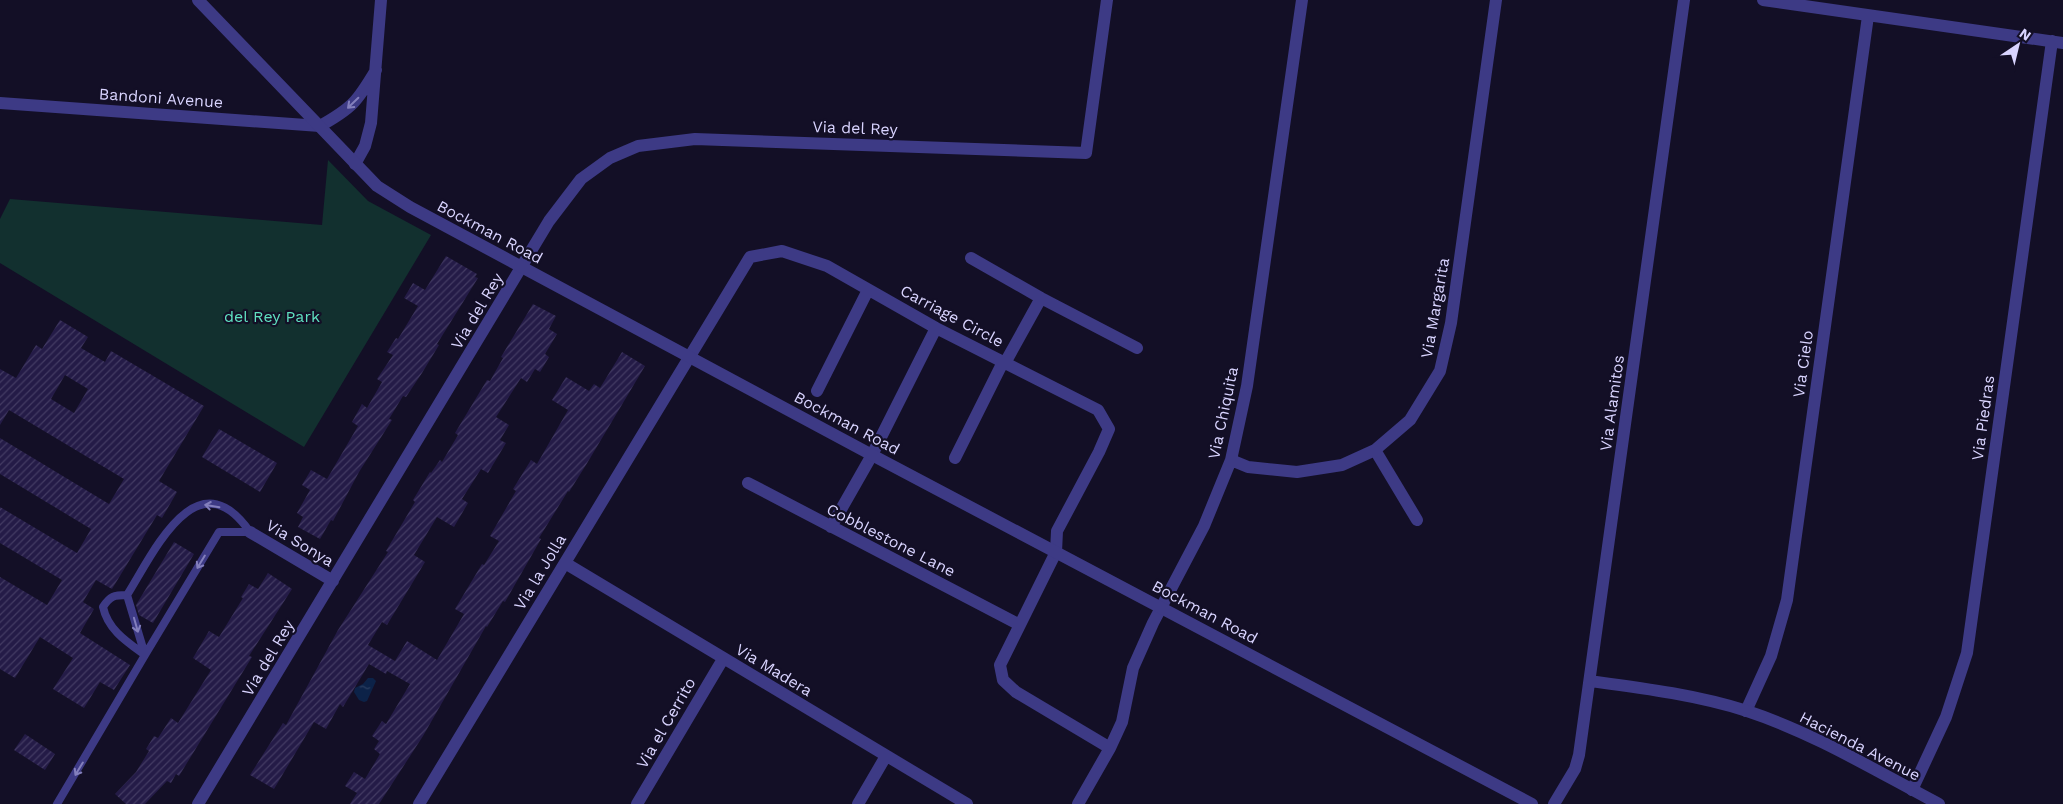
<svg xmlns="http://www.w3.org/2000/svg" width="2063" height="804" viewBox="0 0 2063 804" font-family="'Work Sans',sans-serif">
  <style>
    .green { fill: #12302f }
    .water { fill: url(#water-ripples) }
    .building { fill: url(#building-hatch); fill-rule: evenodd }
    .lines { fill: none; stroke-linecap: round; stroke-linejoin: round }
    .service { stroke: #3d3a85; stroke-width: 8 }
    .minor { stroke: #3d3a85; stroke-width: 12 }
    .tertiary { stroke: #3d3a85; stroke-width: 12 }
    .oneway { stroke: #837fbc }
    .labels { text-anchor: middle; dominant-baseline: central; stroke-width: 4.5; stroke-linejoin: round; paint-order: stroke }
    .street-label { font-size: 16px; fill: #d9d4ff; stroke: #130f26 }
    .park-label { font-size: 16px; fill: #5fe0c0; stroke: #130f26 }
  </style>
  <defs>
    <pattern id="water-ripples" width="26" height="14" patternUnits="userSpaceOnUse" patternTransform="scale(1.25)"><rect width="26" height="14" fill="#0c2248"/><path d="M2 4q2-2 4 0t4 0M15 11q2-2 4 0t4 0" fill="none" stroke="#2f4163"/></pattern>
    <pattern id="building-hatch" width="6" height="6" patternUnits="userSpaceOnUse" patternTransform="scale(1.25)"><rect width="6" height="6" fill="#241b47"/><path d="M-1 1l2-2M0 6l6-6M5 7l2-2" fill="none" stroke="#433b63"/></pattern>
  </defs>
  <rect width="100%" height="100%" fill="#130f26"/>
  <path class="green" d="M 328,160 L 368,201 L 431,235 L 304,447 L 0,263 L 0,219 L 10,199 L 322,225 Z"/>
  <path class="water" d="M 368,678 L 373,678 L 376,681 L 367,701 L 364,702 L 359,700 L 354,692 L 355,688 L 363,684 Z"/>
  <path class="building" d="M 446,256 L 477,274 L 475,277 L 478,278 L 437,344 L 439,345 L 422,373 L 406,397 L 403,396 L 389,419 L 392,420 L 359,472 L 333,521 L 331,520 L 320,539 L 298,527 L 303,517 L 297,513 L 310,490 L 302,485 L 311,470 L 327,479 L 358,426 L 352,422 L 362,404 L 367,408 L 382,382 L 377,379 L 393,355 L 387,352 L 396,338 L 398,339 L 418,306 L 404,298 L 413,283 L 425,290 Z
    M 533,304 L 556,316 L 549,329 L 557,334 L 545,354 L 549,357 L 540,372 L 535,369 L 527,382 L 521,378 L 496,417 L 509,425 L 500,440 L 506,443 L 488,473 L 481,469 L 462,499 L 468,503 L 454,527 L 437,517 L 414,555 L 425,562 L 387,625 L 382,622 L 368,645 L 395,661 L 407,641 L 437,660 L 464,614 L 455,609 L 482,564 L 484,565 L 499,541 L 490,536 L 516,491 L 513,489 L 531,460 L 537,464 L 568,410 L 552,400 L 566,377 L 589,391 L 594,384 L 600,388 L 622,352 L 645,366 L 586,465 L 569,492 L 568,491 L 539,538 L 541,539 L 505,602 L 503,601 L 487,627 L 486,626 L 423,736 L 379,804 L 350,804 L 357,793 L 345,786 L 354,772 L 365,779 L 380,754 L 374,749 L 379,741 L 372,736 L 382,721 L 386,724 L 410,684 L 387,671 L 386,674 L 369,664 L 343,707 L 340,704 L 326,729 L 314,722 L 274,789 L 250,775 L 283,723 L 286,725 L 338,630 L 388,552 L 386,551 L 415,502 L 413,500 L 430,472 L 431,473 L 440,460 L 442,462 L 458,435 L 455,433 L 487,380 L 490,381 L 503,358 L 501,357 Z
    M 60,320 L 88,337 L 81,348 L 105,362 L 111,351 L 204,406 L 159,481 L 177,492 L 162,518 L 157,515 L 112,589 L 96,580 L 83,602 L 94,609 L 80,633 L 130,665 L 114,690 L 100,682 L 84,708 L 53,689 L 73,658 L 40,637 L 15,678 L 0,669 L 0,577 L 47,605 L 62,580 L 0,543 L 0,507 L 77,553 L 91,529 L 0,474 L 0,438 L 109,504 L 124,479 L 9,410 L 0,425 L 0,369 L 16,378 L 36,345 L 42,349 ZM 65,375 L 88,389 L 74,413 L 51,399 Z
    M 219,429 L 277,463 L 260,492 L 202,457 Z
    M 174,542 L 194,554 L 153,623 L 139,615 L 136,605 Z
    M 268,573 L 292,589 L 249,656 L 252,657 L 179,776 L 176,774 L 171,783 L 167,781 L 145,804 L 126,804 L 115,794 L 136,772 L 149,751 L 146,749 L 154,736 L 158,738 L 171,718 L 178,723 L 211,670 L 193,658 L 209,631 L 219,637 L 243,598 L 241,597 L 249,584 L 258,589 Z
    M 25,734 L 55,754 L 45,770 L 14,750 Z"/>
  <g class="lines">
    <path class="service" d="M 127,595 C 114,595 110,596 103,607 C 108,630 127,642 145,655 L 219,532 L 250,532
      M 57,804 L 145,655 L 127,595 C 154,552 197,456 250,532"/>
    <path class="minor" d="M 1763,0 L 2063,43
      M 0,103 L 320,126 C 352,108 357,102 376,70
      M 355,164 L 365,146 L 371,123 L 381,0
      M 971,258 L 1041,298
      M 1005,363 L 1041,298 L 1137,348
      M 817,391 L 868,290
      M 1375,450 L 1417,520
      M 955,458 L 1003,362
      M 1231,460 L 1248,467 L 1297,472 L 1342,465 L 1375,450 L 1410,420 L 1440,371 L 1451,323 L 1496,0
      M 748,483 L 1018,624
      M 831,527 L 872,455 L 936,328
      M 250,532 L 333,581
      M 565,563 L 967,804
      M 1746,711 L 1771,656 L 1787,600 L 1868,16
      M 1912,790 L 1946,717 L 1967,653 L 2052,41
      M 198,804 L 549,221 L 581,179 L 610,158 L 638,146 L 695,139 L 1086,153 L 1107,0
      M 419,804 L 750,257 L 782,251 L 827,266 L 936,328 L 1098,410 L 1109,429 L 1099,452 L 1057,531 L 1056,552 L 1000,665 L 1003,680 L 1016,692 L 1110,748
      M 637,804 L 723,659
      M 858,804 L 886,756
      M 1078,804 L 1110,748 L 1122,722 L 1133,668 L 1153,623 L 1204,526 L 1231,460 L 1247,386 L 1302,0"/>
    <path class="tertiary" d="M 198,0 L 377,186 L 410,207 L 872,455 L 1532,804
      M 1590,681 C 1642,688 1697,695 1747,711 C 1814,733 1876,771 1939,804
      M 1554,804 L 1575,769 L 1579,755 L 1684,0"/>
  </g>
  <defs><path id="oneway-shaft" d="M-6 0H5M1.5-3L5.5 0L1.5 3" fill="none" stroke-width="1.6" stroke-linecap="round" stroke-linejoin="round" transform="scale(1.25)"/></defs>
  <g class="oneway">
    <use href="#oneway-shaft" transform="translate(353 103) rotate(136)"/>
    <use href="#oneway-shaft" transform="translate(212 506) rotate(-171)"/>
    <use href="#oneway-shaft" transform="translate(201 562) rotate(121)"/>
    <use href="#oneway-shaft" transform="translate(136 625) rotate(74)"/>
    <use href="#oneway-shaft" transform="translate(79 769) rotate(121)"/>
  </g>
  <g class="labels">
    <g class="street-label">
      <text transform="translate(161 98) rotate(4)">Bandoni Avenue</text>
      <text transform="translate(855 128) rotate(2)">Via del Rey</text>
      <text transform="translate(490 232) rotate(28)">Bockman Road</text>
      <text transform="translate(1435 308) rotate(-80)">Via Margarita</text>
      <text transform="translate(477 311) rotate(-59)">Via del Rey</text>
      <text transform="translate(952 316) rotate(28)">Carriage Circle</text>
      <text transform="translate(1803 364) rotate(-82)">Via Cielo</text>
      <text transform="translate(1612 403) rotate(-82)">Via Alamitos</text>
      <text transform="translate(1223 413) rotate(-78)">Via Chiquita</text>
      <text transform="translate(1983 418) rotate(-82)">Via Piedras</text>
      <text transform="translate(847 423) rotate(28)">Bockman Road</text>
      <text transform="translate(891 540) rotate(27)">Cobblestone Lane</text>
      <text transform="translate(300 543) rotate(31)">Via Sonya</text>
      <text transform="translate(540 572) rotate(-59)">Via la Jolla</text>
      <text transform="translate(1205 612) rotate(28)">Bockman Road</text>
      <text transform="translate(268 658) rotate(-59)">Via del Rey</text>
      <text transform="translate(774 670) rotate(31)">Via Madera</text>
      <text transform="translate(666 723) rotate(-60)">Via el Cerrito</text>
      <text transform="translate(1860 746) rotate(27)">Hacienda Avenue</text>
    </g>
    <g class="park-label">
      <text x="272" y="316">del Rey Park</text>
    </g>
  </g>
  <g transform="translate(2018 45) rotate(35)" stroke="#130f26" stroke-width="4" paint-order="stroke">
  <path d="M0-4L9 19L0 12L-9 19Z" fill="#d9d4ff"/>
  <text y="-8" font-size="14" font-weight="bold" text-anchor="middle" fill="#d9d4ff">N</text>
  </g>
</svg>
